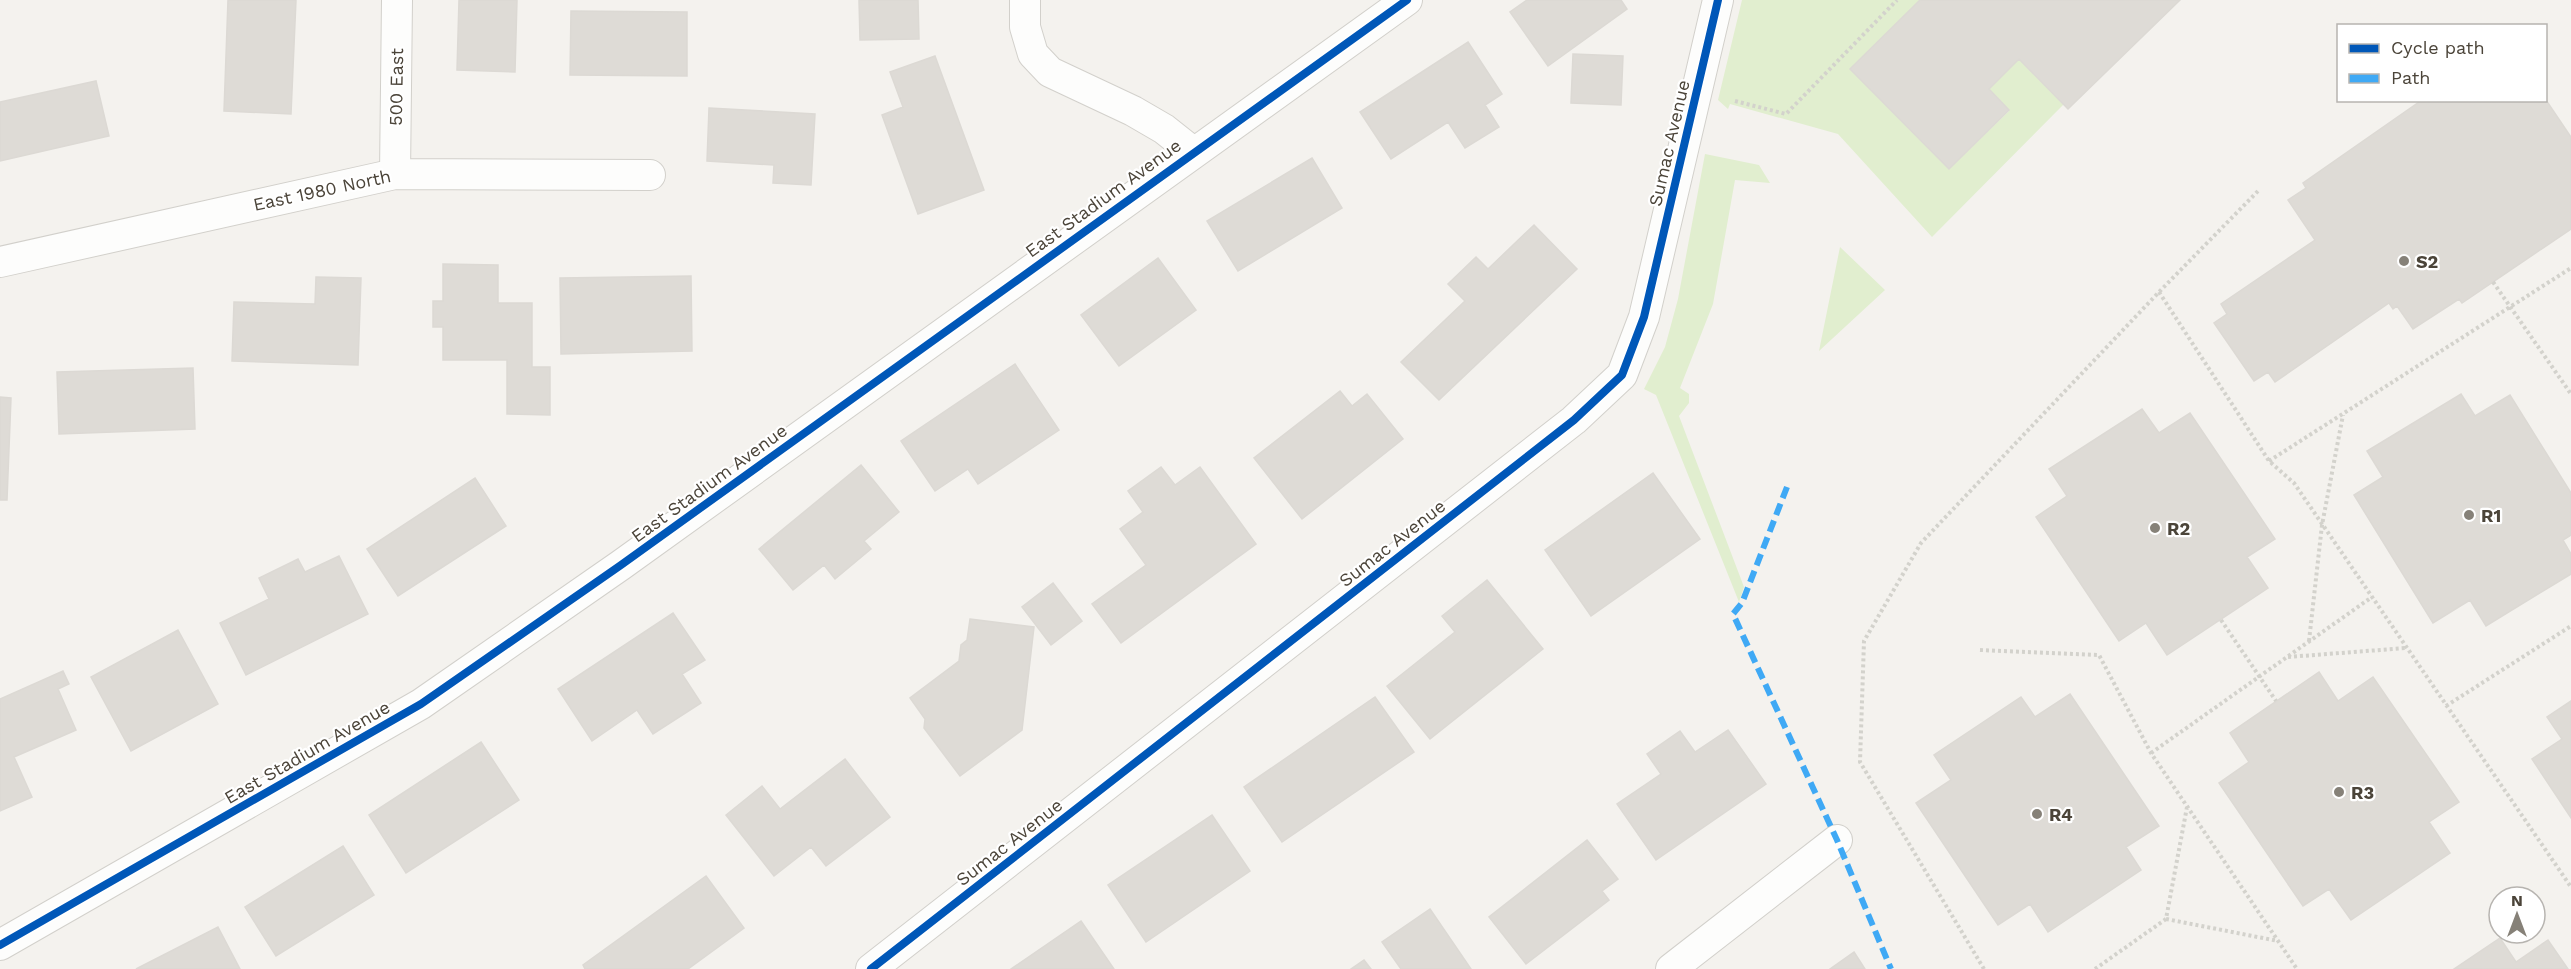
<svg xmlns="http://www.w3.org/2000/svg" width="2571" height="969" viewBox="0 0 2571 969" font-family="'Work Sans',sans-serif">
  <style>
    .green { fill: #e1eecf }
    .building { fill: #dedbd6; stroke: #dcd9d4; stroke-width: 1.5 }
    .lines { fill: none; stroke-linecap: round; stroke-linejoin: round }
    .minor-casing { stroke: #d2d0cb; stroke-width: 32 }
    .path { stroke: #d3d2cc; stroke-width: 4; stroke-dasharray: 3 3; stroke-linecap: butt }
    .minor { stroke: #fdfdfc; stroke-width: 30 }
    .quiet { stroke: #3fa9f5; stroke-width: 6; stroke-dasharray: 12 6; stroke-linecap: butt }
    .cycleway-casing { stroke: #fff; stroke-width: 11 }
    .cycleway { stroke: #0057b8; stroke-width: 8 }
    .poi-dot { fill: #868178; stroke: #fff; stroke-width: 2 }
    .labels { text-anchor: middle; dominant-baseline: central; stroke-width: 4.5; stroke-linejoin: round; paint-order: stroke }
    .street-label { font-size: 18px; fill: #4b4439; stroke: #fff }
    .poi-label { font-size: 18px; font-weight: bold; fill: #4b4439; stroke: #fff; text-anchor: start }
  </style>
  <rect width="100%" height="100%" fill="#f4f2ee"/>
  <path class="green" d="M 1742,0 L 1920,0 L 1850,69 L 1949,169 L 2009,111 L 1989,89 L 2019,59 L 2064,104 L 1932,237 L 1838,134 L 1730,104 L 1728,109 L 1718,100 Z
    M 1705,154 L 1759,165 L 1770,183 L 1735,180 L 1713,304 L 1680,388 L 1689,394 L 1689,403 L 1679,416 L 1744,587 L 1739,602 L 1656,395 L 1644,389 L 1665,347 L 1678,299 Z
    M 1840,247 L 1885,290 L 1819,351 Z"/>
  <path class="building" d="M 228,0 L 296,0 L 291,114 L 224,111 Z
    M 459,0 L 517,0 L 515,72 L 457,70 Z
    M 859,0 L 918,0 L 919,39 L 860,40 Z
    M 1527,0 L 1621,0 L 1627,9 L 1548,66 L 1510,12 Z
    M 1920,0 L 2180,0 L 2068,109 L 2019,59 L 1989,89 L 2009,110 L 1949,169 L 1850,69 Z
    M 571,11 L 687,12 L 687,76 L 570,75 Z
    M 1468,42 L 1502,94 L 1485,105 L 1499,127 L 1465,148 L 1448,122 L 1391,159 L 1360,112 Z
    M 1573,54 L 1623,56 L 1621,105 L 1571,103 Z
    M 935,56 L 984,190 L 918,214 L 882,115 L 903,107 L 890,72 Z
    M 96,81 L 109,136 L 0,161 L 0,102 Z
    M 2422,100 L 2546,100 L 2571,137 L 2571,229 L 2462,303 L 2459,299 L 2413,329 L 2397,306 L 2393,309 L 2389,303 L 2275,382 L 2268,372 L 2254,381 L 2214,323 L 2227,314 L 2221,304 L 2315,240 L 2288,200 L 2306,188 L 2303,183 Z
    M 709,108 L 815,114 L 811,185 L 773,183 L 774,165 L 707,161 Z
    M 1312,158 L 1342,208 L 1238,271 L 1207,221 Z
    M 1534,225 L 1577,269 L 1439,400 L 1401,362 L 1465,301 L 1448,284 L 1476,257 L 1488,269 Z
    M 1158,258 L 1196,310 L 1119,366 L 1081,315 Z
    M 443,264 L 498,265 L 498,303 L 532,303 L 532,367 L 550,367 L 550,415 L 507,414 L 507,360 L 443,360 L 443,327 L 433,327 L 433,301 L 443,301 Z
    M 691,276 L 692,351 L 561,354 L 560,278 Z
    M 316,277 L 361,278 L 358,365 L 232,361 L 234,302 L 315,304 Z
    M 1015,364 L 1059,430 L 978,484 L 968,469 L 935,491 L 901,441 Z
    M 193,368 L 195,429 L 59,434 L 57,372 Z
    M 1340,391 L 1352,406 L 1367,394 L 1403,439 L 1302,519 L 1254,458 Z
    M 2461,394 L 2475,416 L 2510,395 L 2571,493 L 2571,535 L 2563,540 L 2571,554 L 2571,574 L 2486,626 L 2470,600 L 2433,623 L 2354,495 L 2383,477 L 2367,451 Z
    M 0,397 L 11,398 L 7,500 L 0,500 Z
    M 2142,409 L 2159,433 L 2190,413 L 2275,539 L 2247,557 L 2268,588 L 2167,655 L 2146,623 L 2119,641 L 2036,517 L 2067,496 L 2049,469 Z
    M 861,465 L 899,512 L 864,541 L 871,549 L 835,579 L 824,565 L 793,590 L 759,549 Z
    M 1161,467 L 1175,485 L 1200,467 L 1256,544 L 1121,643 L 1092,604 L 1146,565 L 1120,529 L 1143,512 L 1128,491 Z
    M 1653,473 L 1700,539 L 1591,616 L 1545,550 Z
    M 475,478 L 506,526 L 398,596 L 367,549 Z
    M 339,556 L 368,614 L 246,675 L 220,623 L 269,599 L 259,578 L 298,559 L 305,572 Z
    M 1487,580 L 1543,649 L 1430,739 L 1387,686 L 1455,632 L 1442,616 Z
    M 1053,583 L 1082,621 L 1051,645 L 1022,607 Z
    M 673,613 L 705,660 L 682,674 L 701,703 L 653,734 L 637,710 L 592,741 L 558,689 Z
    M 970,619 L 1034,627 L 1022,730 L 960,776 L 924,728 L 925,719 L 910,698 L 959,661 L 961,645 L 967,640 Z
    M 178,630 L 218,704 L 131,751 L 91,677 Z
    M 63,671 L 69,684 L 58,689 L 76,730 L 14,757 L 32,797 L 0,811 L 0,699 Z
    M 2319,672 L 2338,701 L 2373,677 L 2459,802 L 2429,822 L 2450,853 L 2351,920 L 2329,889 L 2303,906 L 2219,783 L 2249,762 L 2230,733 Z
    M 2070,694 L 2159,826 L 2126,847 L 2141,870 L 2048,932 L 2030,904 L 1998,925 L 1916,803 L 1951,780 L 1934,755 L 2021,697 L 2035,717 Z
    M 1375,697 L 1414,752 L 1282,842 L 1244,787 Z
    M 2571,701 L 2571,818 L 2532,759 L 2562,739 L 2547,717 Z
    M 1728,730 L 1766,784 L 1656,860 L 1617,804 L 1661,774 L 1647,754 L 1680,731 L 1695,752 Z
    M 481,742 L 519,800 L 406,873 L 369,815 Z
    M 845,759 L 890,817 L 826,866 L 811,847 L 774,876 L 726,815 L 762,786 L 780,809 Z
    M 1212,815 L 1250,871 L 1146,942 L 1108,885 Z
    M 1587,840 L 1618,879 L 1602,891 L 1609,900 L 1526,964 L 1489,917 Z
    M 343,846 L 374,895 L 276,956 L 245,907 Z
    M 706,876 L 744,928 L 688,969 L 585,969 L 583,965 Z
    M 1430,909 L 1471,969 L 1401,969 L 1382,942 Z
    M 1081,921 L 1114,969 L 1011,969 Z
    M 218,927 L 240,969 L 136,969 Z
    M 2500,938 L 2516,962 L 2548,940 L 2568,969 L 2454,969 Z
    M 1854,952 L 1865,969 L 1830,969 Z
    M 1364,960 L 1371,969 L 1351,969 Z"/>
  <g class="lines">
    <g class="minor-casing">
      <path id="minor" d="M 1025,0 L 1025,27 L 1033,54 L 1050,72 L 1133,111 L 1164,129 L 1193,152
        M 395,174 L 397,0
        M 0,262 L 395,174 L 650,175
        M 0,945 L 421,704 L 621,565 L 1407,0
        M 871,969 L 1574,420 L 1622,375 L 1644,317 L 1718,0
        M 1671,969 L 1837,840"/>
    </g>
    <path class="path" d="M 1735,101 L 1786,114 L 1897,0
      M 2493,282 L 2571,394
      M 2159,292 L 2269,461 L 2294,483 L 2571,887
      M 2269,461 L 2571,268
      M 2221,620 L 2276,701
      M 2309,641 L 2322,525 L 2343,415
      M 1980,650 L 2099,655 L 2151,753 L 2297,969
      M 2288,657 L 2406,648
      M 2446,706 L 2571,626
      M 2151,753 L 2372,597
      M 2166,919 L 2278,941
      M 1984,969 L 1860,762 L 1864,641 L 1921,543 L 2159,292 L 2259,190
      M 2095,969 L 2166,919 L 2187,807"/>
    <use href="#minor" class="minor"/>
    <path class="quiet" d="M 1787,487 L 1742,603 L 1733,614 L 1837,840 L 1891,969"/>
    <g class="cycleway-casing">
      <path id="cycleway" d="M 0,945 L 421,704 L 621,565 L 1407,0
        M 871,969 L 1574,420 L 1622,375 L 1644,317 L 1718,0"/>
    </g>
    <use href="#cycleway" class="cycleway"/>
  </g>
  <g class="poi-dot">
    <circle cx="2404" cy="261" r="6"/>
    <circle cx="2469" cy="515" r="6"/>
    <circle cx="2155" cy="528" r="6"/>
    <circle cx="2339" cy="792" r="6"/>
    <circle cx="2037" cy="814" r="6"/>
  </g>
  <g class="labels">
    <g class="street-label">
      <text transform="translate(396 87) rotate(-89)">500 East</text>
      <text transform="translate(1669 143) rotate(-77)">Sumac Avenue</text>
      <text transform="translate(322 190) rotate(-12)">East 1980 North</text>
      <text transform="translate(1103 198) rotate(-36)">East Stadium Avenue</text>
      <text transform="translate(709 483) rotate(-36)">East Stadium Avenue</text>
      <text transform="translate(1392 543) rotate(-38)">Sumac Avenue</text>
      <text transform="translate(307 752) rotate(-30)">East Stadium Avenue</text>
      <text transform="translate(1009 842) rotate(-38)">Sumac Avenue</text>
    </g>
    <g class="poi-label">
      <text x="2416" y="261">S2</text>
      <text x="2481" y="515">R1</text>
      <text x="2167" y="528">R2</text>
      <text x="2351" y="792">R3</text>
      <text x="2049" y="814">R4</text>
    </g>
  </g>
  <rect x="2337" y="24" width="210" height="78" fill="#ffffff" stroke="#b7b4b0" stroke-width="1.5"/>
  <rect x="2349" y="44" width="30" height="9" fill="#0057b8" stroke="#b7b4b0" stroke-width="1.5"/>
  <text x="2391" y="54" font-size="18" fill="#4b4439">Cycle path</text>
  <rect x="2349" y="74" width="30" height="9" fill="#3fa9f5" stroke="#b7b4b0" stroke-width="1.5"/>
  <text x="2391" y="84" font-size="18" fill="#4b4439">Path</text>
  <g transform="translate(2517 915)"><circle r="28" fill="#ffffff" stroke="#b7b4b0" stroke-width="1.5"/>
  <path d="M0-4.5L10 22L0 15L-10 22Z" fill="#868178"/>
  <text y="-9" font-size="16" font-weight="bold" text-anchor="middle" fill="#4b4439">N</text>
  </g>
</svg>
